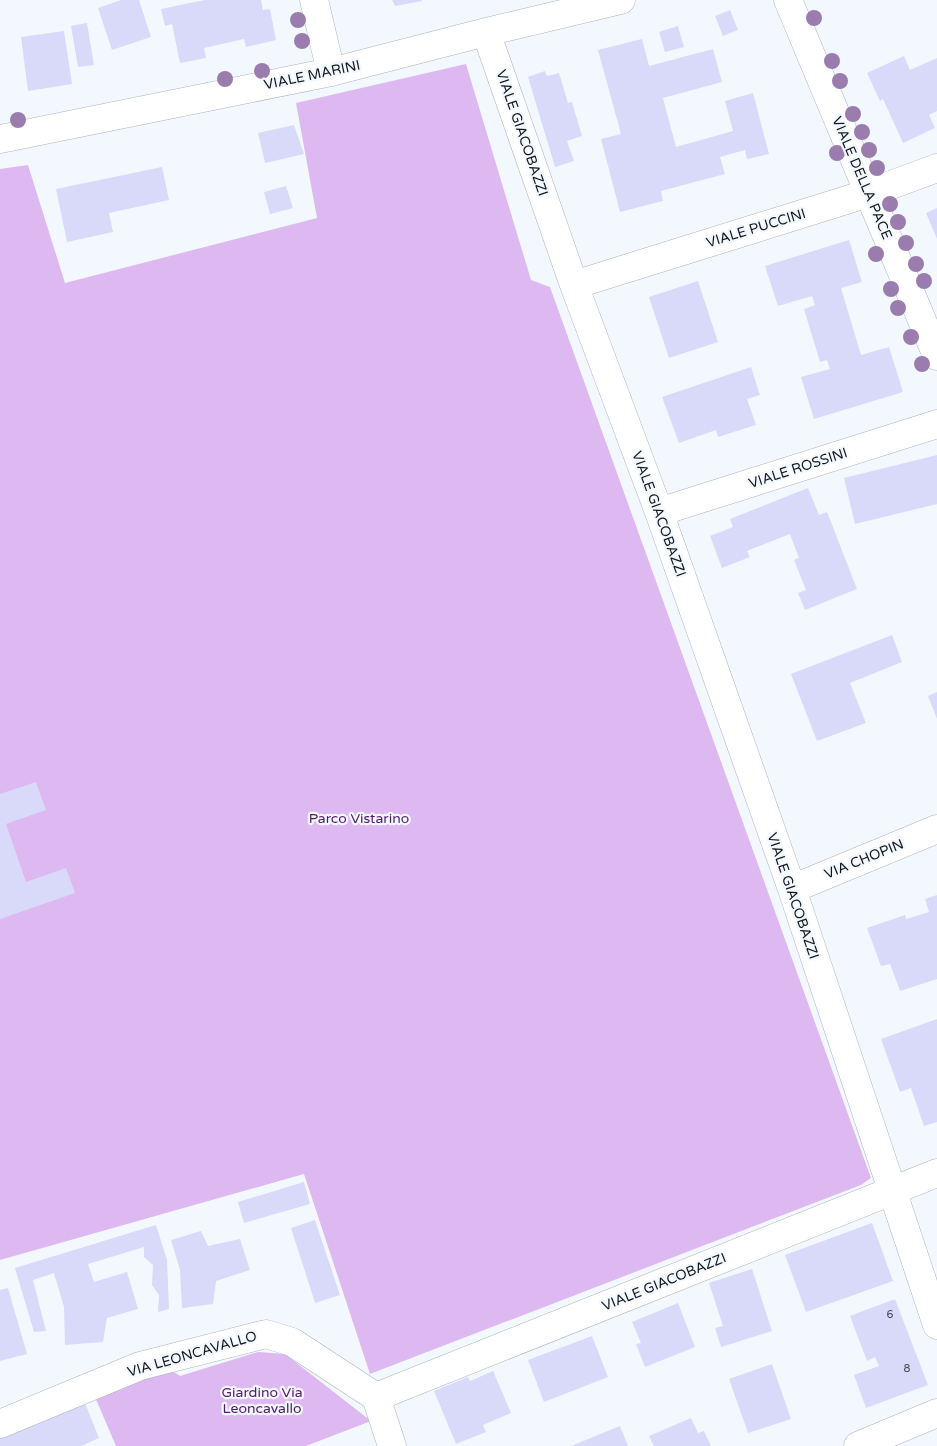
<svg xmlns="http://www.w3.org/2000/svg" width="937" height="1446" viewBox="0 0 937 1446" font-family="'Varela Round',sans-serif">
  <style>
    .green { fill: #deb9f1 }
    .building { fill: #d9d9f9 }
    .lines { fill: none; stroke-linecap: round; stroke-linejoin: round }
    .minor-casing { stroke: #abb2bd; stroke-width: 29 }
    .minor { stroke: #fff; stroke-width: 28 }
    .tree { fill: #9a7dae }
    .labels { text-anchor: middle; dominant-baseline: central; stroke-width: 4.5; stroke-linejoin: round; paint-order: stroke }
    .number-label { font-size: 11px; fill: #454852 }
    .street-label { font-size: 14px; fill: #14171a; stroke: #f3f8ff }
    .park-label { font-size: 14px; fill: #52186b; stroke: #f3f8ff }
  </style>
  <rect width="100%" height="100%" fill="#f3f8ff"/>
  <path class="green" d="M 466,64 L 531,280 L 550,287 L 871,1178 L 861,1185 L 370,1374 L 304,1174 L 0,1260 L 0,169 L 28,165 L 65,283 L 317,218 L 296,103 Z
    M 258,1352 L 285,1354 L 371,1421 L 306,1446 L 116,1446 L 95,1397 L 167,1367 L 180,1376 Z"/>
  <path class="building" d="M 121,0 L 139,0 L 151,37 L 112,50 L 98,8 Z
    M 205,0 L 261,0 L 263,10 L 270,9 L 276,40 L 246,47 L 244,39 L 204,48 L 206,58 L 180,63 L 172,24 L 165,26 L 161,9 Z
    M 392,0 L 422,0 L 422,1 L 395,6 Z
    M 730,10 L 738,30 L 723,36 L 715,16 Z
    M 87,23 L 94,65 L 78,67 L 71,26 Z
    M 678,26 L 684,47 L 665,52 L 659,32 Z
    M 64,31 L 72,84 L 28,91 L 21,37 Z
    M 642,39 L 649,66 L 713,49 L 722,82 L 663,98 L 676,147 L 733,131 L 725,101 L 753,93 L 769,154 L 747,159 L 745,150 L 720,157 L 725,174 L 661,191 L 663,201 L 620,212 L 601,139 L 621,134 L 598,50 Z
    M 904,56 L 910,70 L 937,58 L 937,111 L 929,115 L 935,128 L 903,143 L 883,99 L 880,101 L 867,73 Z
    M 545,71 L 547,76 L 559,73 L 568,103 L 572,102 L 582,136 L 567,141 L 574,161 L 555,167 L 528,77 Z
    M 294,125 L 304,154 L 265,163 L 258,133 Z
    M 162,167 L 169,200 L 109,213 L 113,232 L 67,242 L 56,189 Z
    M 286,186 L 293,208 L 270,214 L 264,192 Z
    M 937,208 L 937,239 L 926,213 Z
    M 849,240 L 862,282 L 841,288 L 861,355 L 889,347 L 903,392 L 814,419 L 801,377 L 830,369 L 827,360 L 820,362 L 804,309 L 815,305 L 812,296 L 778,306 L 765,266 Z
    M 698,281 L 718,342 L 669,358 L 649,297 Z
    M 751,367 L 760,395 L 747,399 L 756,425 L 718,437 L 716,430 L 679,443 L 662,397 Z
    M 937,455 L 937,504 L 855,524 L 844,478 Z
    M 808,488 L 819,515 L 827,512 L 857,589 L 805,610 L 798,593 L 806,590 L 794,560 L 799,558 L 790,534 L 747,551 L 750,557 L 722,568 L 710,536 L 733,527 L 730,519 Z
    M 892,635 L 902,662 L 850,683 L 866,723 L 817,741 L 791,674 Z
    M 937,692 L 937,719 L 928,696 Z
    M 36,782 L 46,810 L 6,824 L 26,882 L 66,868 L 75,893 L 0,919 L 0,794 Z
    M 937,895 L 937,979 L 900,991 L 890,964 L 881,966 L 867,928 L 905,915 L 906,919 L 929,912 L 925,899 Z
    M 937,1019 L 937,1122 L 924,1126 L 911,1088 L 900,1092 L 881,1039 Z
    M 304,1182 L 310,1204 L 244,1223 L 238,1202 Z
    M 315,1220 L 340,1295 L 315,1303 L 291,1228 Z
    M 872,1223 L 893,1281 L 806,1312 L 785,1255 Z
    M 156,1225 L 167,1260 L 169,1309 L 158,1312 L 159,1295 L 152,1285 L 153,1265 L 144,1257 L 144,1247 L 88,1264 L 94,1282 L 127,1272 L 138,1309 L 107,1318 L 103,1342 L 65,1345 L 64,1307 L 54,1273 L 33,1280 L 46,1331 L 34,1332 L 15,1268 Z
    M 201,1231 L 208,1246 L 240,1239 L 250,1270 L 216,1281 L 213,1304 L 182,1308 L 180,1270 L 171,1240 Z
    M 752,1269 L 772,1331 L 721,1347 L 715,1328 L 723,1326 L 709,1283 Z
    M 8,1288 L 27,1354 L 0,1361 L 0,1290 Z
    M 895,1299 L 928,1385 L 866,1408 L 854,1375 L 879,1366 L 875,1357 L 867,1361 L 850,1316 Z
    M 678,1303 L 695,1347 L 645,1367 L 636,1344 L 641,1343 L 632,1322 Z
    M 592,1336 L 608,1377 L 544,1402 L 528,1360 Z
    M 772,1364 L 791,1419 L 748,1433 L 729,1379 Z
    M 493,1371 L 511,1413 L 483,1425 L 486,1432 L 456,1444 L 434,1391 L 468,1377 L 470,1381 Z
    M 83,1398 L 99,1438 L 81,1446 L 0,1446 L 0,1431 Z
    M 691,1418 L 698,1433 L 704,1431 L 711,1446 L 654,1446 L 649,1436 Z
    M 620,1426 L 628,1446 L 571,1446 Z"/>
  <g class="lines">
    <g class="minor-casing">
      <path id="minor" d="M 314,0 L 331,72
        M 788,0 L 937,356
        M 486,32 L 574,285 L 659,512 L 792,889 L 937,1325
        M 0,139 L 331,72 L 486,32 L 621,0
        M 574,285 L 869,193 L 937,168
        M 659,512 L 937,424
        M 792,889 L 937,829
        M 0,1424 L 140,1366 L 266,1334 L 292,1342 L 376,1397
        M 392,1446 L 376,1397 L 937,1173
        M 858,1446 L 937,1413"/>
    </g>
    <use href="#minor" class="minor"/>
  </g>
  <g class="tree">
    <circle cx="814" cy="18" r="8"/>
    <circle cx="298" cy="20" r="8"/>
    <circle cx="302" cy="41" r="8"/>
    <circle cx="832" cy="61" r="8"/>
    <circle cx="262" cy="71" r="8"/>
    <circle cx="225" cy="79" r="8"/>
    <circle cx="840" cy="81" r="8"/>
    <circle cx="853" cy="114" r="8"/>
    <circle cx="18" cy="120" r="8"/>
    <circle cx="862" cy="132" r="8"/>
    <circle cx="869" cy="150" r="8"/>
    <circle cx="837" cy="153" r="8"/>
    <circle cx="877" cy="168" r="8"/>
    <circle cx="890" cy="204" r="8"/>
    <circle cx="898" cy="222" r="8"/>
    <circle cx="906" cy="243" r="8"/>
    <circle cx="876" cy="254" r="8"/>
    <circle cx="916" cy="264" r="8"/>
    <circle cx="924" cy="281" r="8"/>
    <circle cx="891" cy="289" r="8"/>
    <circle cx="898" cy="308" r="8"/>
    <circle cx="911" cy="337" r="8"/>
    <circle cx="922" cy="364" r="8"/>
  </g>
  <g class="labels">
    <g class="number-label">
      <text x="890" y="1314">6</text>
      <text x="907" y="1368">8</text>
    </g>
    <g class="street-label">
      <text transform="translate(312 75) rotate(-12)">VIALE MARINI</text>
      <text transform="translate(522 133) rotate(71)">VIALE GIACOBAZZI</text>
      <text transform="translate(862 178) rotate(67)">VIALE DELLA PACE</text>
      <text transform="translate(756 228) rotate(-17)">VIALE PUCCINI</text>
      <text transform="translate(798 468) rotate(-18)">VIALE ROSSINI</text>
      <text transform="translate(659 514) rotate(70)">VIALE GIACOBAZZI</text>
      <text transform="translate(864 859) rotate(-22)">VIA CHOPIN</text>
      <text transform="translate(793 896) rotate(71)">VIALE GIACOBAZZI</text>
      <text transform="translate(664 1282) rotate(-22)">VIALE GIACOBAZZI</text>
      <text transform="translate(192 1354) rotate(-16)">VIA LEONCAVALLO</text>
    </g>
    <g class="park-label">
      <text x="359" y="818">Parco Vistarino</text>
      <text x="262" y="1392">Giardino Via<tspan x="262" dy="16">Leoncavallo</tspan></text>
    </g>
  </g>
</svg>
